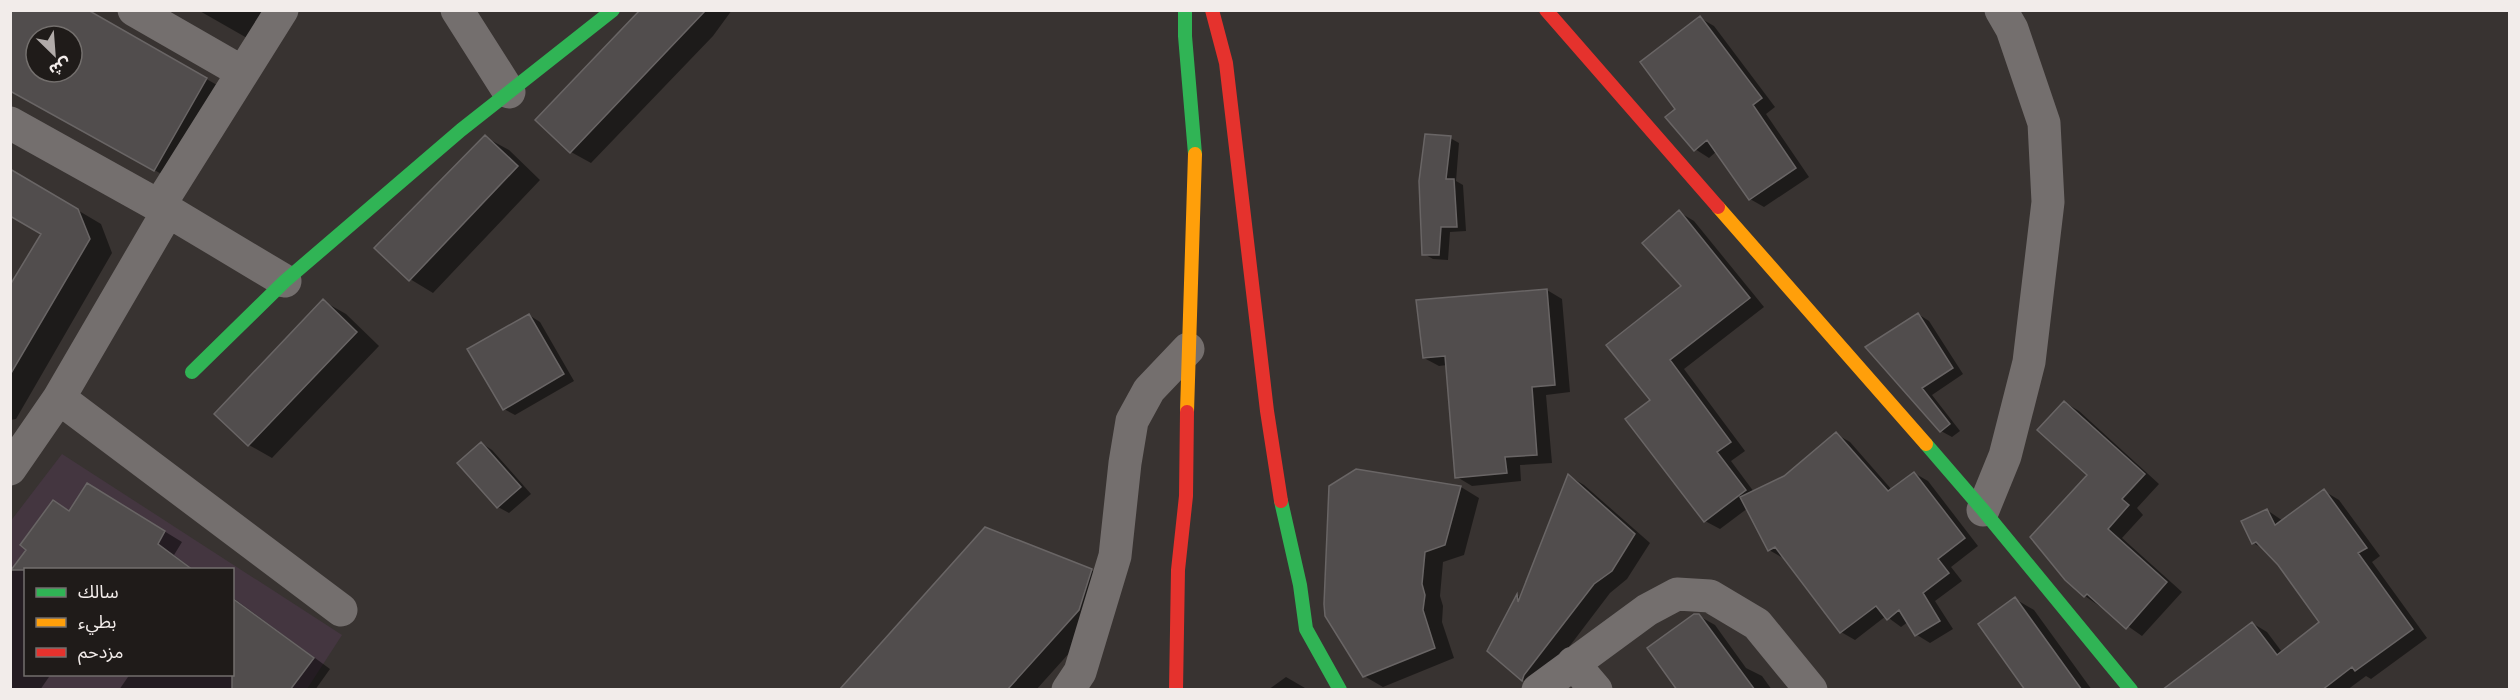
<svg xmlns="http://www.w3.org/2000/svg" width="2520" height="700" viewBox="0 0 2520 700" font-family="'Varela Round','Noto Sans Arabic',sans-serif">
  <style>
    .education { fill: #443640; fill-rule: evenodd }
    .shadow { fill: #0007; fill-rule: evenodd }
    .building { fill: #514d4d; stroke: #696565; stroke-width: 1.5; fill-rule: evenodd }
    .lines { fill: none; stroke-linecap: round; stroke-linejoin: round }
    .street { stroke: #746f6e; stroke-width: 33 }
    .fast { stroke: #30b455; stroke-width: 14 }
    .slow { stroke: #ff9f0a; stroke-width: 14 }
    .jam { stroke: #e5322d; stroke-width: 14 }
  </style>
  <rect width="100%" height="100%" fill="#383331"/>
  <path class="education" d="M 62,454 L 342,635 L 307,689 L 11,689 L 10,522 ZM 26,570 L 232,570 L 232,674 L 26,674 Z"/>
  <path class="shadow" d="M 10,10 L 85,10 L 217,85 L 165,176 L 10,89 ZM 36,36 L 72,36 L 72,72 L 36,72 Z
    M 198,10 L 263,10 L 247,38 Z
    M 642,10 L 732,10 L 713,36 L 591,163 L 571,152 Z
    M 1700,18 L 1714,26 L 1775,107 L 1766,114 L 1809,177 L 1764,207 L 1750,199 L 1717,151 L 1709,158 L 1695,149 L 1677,109 Z
    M 485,137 L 509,150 L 540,180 L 433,293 L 410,279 Z
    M 1450,138 L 1459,143 L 1456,181 L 1463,185 L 1466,231 L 1450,232 L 1448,260 L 1433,259 L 1424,254 Z
    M 10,170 L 101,224 L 112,253 L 16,419 L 10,420 L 10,288 L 43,234 Z
    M 1679,212 L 1694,221 L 1764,307 L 1684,369 L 1745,451 L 1731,461 L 1754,492 L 1784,477 L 1836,434 L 1850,442 L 1892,490 L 1914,473 L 1928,481 L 1978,546 L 1951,567 L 1962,581 L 1935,601 L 1953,629 L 1930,643 L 1917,635 L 1908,622 L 1901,627 L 1886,616 L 1855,640 L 1841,632 L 1783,558 L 1769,550 L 1748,508 L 1720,529 L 1705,521 L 1652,401 L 1683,286 Z
    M 1547,290 L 1562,299 L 1570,392 L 1546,395 L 1552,463 L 1520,465 L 1521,481 L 1472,486 L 1457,477 L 1447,365 L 1439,366 L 1424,358 Z
    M 323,301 L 346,314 L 379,346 L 272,458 L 249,445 Z
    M 1918,314 L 1929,321 L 1963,374 L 1932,395 L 1960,431 L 1952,437 L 1941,431 L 1867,347 Z
    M 529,315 L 540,322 L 574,381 L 515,415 L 504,409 L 470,350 Z
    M 2064,402 L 2079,411 L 2159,484 L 2137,508 L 2143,515 L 2122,538 L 2182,592 L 2142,636 L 2085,596 L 2089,475 Z
    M 481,443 L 492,450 L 531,494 L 509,513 L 498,507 Z
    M 1356,470 L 1461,487 L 1479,498 L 1464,555 L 1443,562 L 1440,596 L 1443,606 L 1442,622 L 1454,658 L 1383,687 L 1364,676 Z
    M 1569,476 L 1584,485 L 1650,543 L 1627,579 L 1610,593 L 1537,689 L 1523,680 L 1489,651 L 1518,596 L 1521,598 Z
    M 2324,491 L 2339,500 L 2380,556 L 2372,562 L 2427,638 L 2371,679 L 2366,676 L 2347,690 L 2188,690 L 2252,623 L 2267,632 L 2282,652 L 2322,622 L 2279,564 L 2266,550 L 2253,543 L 2267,510 L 2283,521 Z
    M 105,495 L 182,542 L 174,555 L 194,570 L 26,570 L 26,674 L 51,674 L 40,690 L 10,690 L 10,573 L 28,549 L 54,502 L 71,512 Z
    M 1091,570 L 1110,581 L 1098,621 L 1036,690 L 841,690 Z
    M 232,597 L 330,669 L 315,690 L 119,690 L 130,674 L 232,674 Z
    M 2015,599 L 2034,610 L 2092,690 L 2027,690 Z
    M 1699,616 L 1715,625 L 1746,668 L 1762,676 L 1772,690 L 1679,690 Z
    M 1286,677 L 1305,688 L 1306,690 L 1268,690 Z"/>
  <path class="building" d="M 10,10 L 88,10 L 207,78 L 154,171 L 10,91 ZM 36,36 L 72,36 L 72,72 L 36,72 Z
    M 640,10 L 706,10 L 570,153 L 535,120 Z
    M 1700,16 L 1762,98 L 1753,105 L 1796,168 L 1749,200 L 1707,140 L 1694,151 L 1665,117 L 1675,109 L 1640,62 Z
    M 1425,134 L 1451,136 L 1446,179 L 1454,179 L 1457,227 L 1441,227 L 1439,255 L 1422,255 L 1419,181 Z
    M 485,135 L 518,166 L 409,281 L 374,248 Z
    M 10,169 L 78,209 L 90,239 L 10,375 L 10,285 L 41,234 L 10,216 Z
    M 1679,210 L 1750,298 L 1670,360 L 1731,442 L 1717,452 L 1746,490 L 1704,522 L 1625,419 L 1650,400 L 1606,345 L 1681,286 L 1642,243 Z
    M 1547,289 L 1555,385 L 1532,387 L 1537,455 L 1505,457 L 1507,473 L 1455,478 L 1445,356 L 1423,358 L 1416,300 Z
    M 323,299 L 357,332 L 248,446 L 214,414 Z
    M 1918,313 L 1953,368 L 1922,388 L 1950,424 L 1940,432 L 1865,347 Z
    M 529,314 L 564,374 L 503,410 L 467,349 Z
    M 2064,401 L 2145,474 L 2122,499 L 2129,505 L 2108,529 L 2167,582 L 2126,629 L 2087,594 L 2084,597 L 2065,580 L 2030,537 L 2087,475 L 2037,430 Z
    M 1836,432 L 1888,491 L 1914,472 L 1965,538 L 1938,559 L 1949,573 L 1923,593 L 1940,621 L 1915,636 L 1899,610 L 1887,620 L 1876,606 L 1840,633 L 1775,547 L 1768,551 L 1740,497 L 1784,476 Z
    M 481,442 L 521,487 L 497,508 L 457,463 Z
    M 1356,469 L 1461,486 L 1445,545 L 1425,552 L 1422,584 L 1425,595 L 1423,610 L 1435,648 L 1363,677 L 1325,616 L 1324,604 L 1329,486 Z
    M 1568,474 L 1635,534 L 1612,571 L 1594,584 L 1524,675 L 1522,681 L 1487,651 L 1517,594 L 1518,602 Z
    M 87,483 L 165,531 L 158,544 L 193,570 L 11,570 L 26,550 L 20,545 L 53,500 L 69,511 Z
    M 2324,489 L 2367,548 L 2358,553 L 2413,629 L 2355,671 L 2352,667 L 2322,690 L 2162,690 L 2252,622 L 2277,655 L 2319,622 L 2278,565 L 2256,542 L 2252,544 L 2241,521 L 2267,509 L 2275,525 Z
    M 985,527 L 1092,569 L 1079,610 L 1007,690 L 839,690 Z
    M 2015,597 L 2082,690 L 2025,690 L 1978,624 Z
    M 232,598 L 314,658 L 290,690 L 232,690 Z
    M 1694,614 L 1699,614 L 1755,690 L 1677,690 L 1647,648 Z"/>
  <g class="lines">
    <path class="street" d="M 134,10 L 242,72
      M 457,10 L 509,92
      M 10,123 L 168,211 L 59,398 L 10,469
      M 159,206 L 282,10
      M 168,211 L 285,281
      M 59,398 L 341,610
      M 1983,510 L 2005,456 L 2029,362 L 2048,202 L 2044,123 L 2012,29 L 2001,10
      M 1573,663 L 1596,690
      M 1068,690 L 1080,672 L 1115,556 L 1125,463 L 1132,421 L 1149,390 L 1188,349
      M 1538,690 L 1647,610 L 1677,594 L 1710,596 L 1757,624 L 1811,690"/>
    <path class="fast" d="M 1185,10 L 1185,36 L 1195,154
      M 192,372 L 285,281 L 461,130 L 613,10
      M 1926,444 L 1983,510 L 2131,690
      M 1281,501 L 1300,585 L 1306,629 L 1340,690"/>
    <path class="slow" d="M 1718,207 L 1926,444
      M 1187,412 L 1195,154"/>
    <path class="jam" d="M 1212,10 L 1226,63 L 1267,411 L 1281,501
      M 1546,10 L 1718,207
      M 1176,690 L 1178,570 L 1186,496 L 1187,412"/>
  </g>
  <rect width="2520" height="700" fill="none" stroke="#f2ecea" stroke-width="24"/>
  <rect x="24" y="568" width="210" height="108" fill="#1f1b19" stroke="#736f6d" stroke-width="1.5"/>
  <rect x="36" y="588" width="30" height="9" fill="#30b455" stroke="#736f6d" stroke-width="1.5"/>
  <text x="78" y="598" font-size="18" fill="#f2ecea">سالك</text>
  <rect x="36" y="618" width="30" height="9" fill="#ff9f0a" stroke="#736f6d" stroke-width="1.5"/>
  <text x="78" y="628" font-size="18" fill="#f2ecea">بطيء</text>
  <rect x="36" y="648" width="30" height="9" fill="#e5322d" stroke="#736f6d" stroke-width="1.5"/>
  <text x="78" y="658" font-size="18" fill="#f2ecea">مزدحم</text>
  <g transform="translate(54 54) rotate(155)"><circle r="28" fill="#1f1b19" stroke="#736f6d" stroke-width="1.5"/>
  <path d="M0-4.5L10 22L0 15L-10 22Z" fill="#b1aba9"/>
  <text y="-9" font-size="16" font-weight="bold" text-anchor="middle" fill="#f2ecea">ش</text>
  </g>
</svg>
